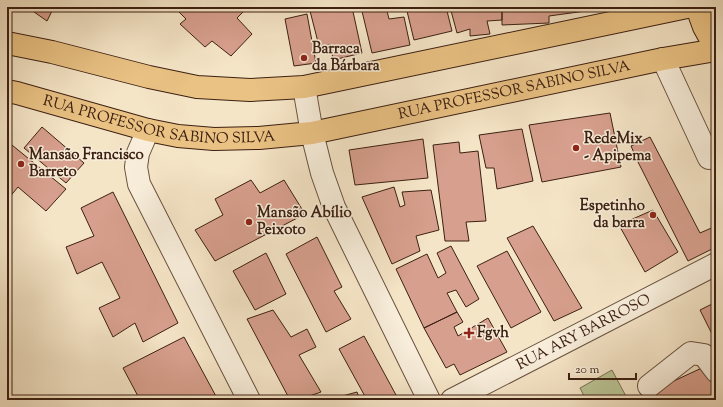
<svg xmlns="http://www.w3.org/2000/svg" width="723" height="407" viewBox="0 0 723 407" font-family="'Sorts Mill Goudy',serif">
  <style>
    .pitch { fill: #bbc596; stroke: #7c7254 }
    .building { fill: #d79f8d; stroke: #3c2012 }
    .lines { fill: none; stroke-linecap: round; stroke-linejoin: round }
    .minor-casing { stroke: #6a513f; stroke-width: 24 }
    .major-casing { stroke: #3c2012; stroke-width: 24 }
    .minor { stroke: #f8eedb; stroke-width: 22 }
    .major { stroke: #eac284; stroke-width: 22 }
    .poi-dot { fill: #8f2418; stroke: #f8eedb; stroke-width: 1.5 }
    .labels { text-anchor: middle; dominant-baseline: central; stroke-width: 3; stroke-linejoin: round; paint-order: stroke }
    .poi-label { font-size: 15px; font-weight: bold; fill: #3c2012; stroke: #f8eedb; text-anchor: start }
    .street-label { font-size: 15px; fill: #3c2012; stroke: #f8eedb }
  </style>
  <rect width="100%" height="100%" fill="#f5e5c7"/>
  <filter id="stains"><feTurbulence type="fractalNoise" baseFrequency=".005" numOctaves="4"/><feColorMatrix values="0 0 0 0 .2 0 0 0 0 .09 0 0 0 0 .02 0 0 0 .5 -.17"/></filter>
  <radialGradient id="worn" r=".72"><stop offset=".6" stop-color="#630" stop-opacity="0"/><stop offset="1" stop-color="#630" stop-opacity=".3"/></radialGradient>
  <path class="pitch" d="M 612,370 L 628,400 L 586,400 L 580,388 Z"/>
  <path class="building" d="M 27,7 L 54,7 L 47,21 Z
    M 174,7 L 239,7 L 243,12 L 237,18 L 252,34 L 231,56 L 212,41 L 205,47 L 180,24 L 186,19 Z
    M 287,7 L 304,7 L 288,10 Z
    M 309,7 L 352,7 L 362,53 L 333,60 L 331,45 L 319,46 Z
    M 361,7 L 386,7 L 389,19 L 404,17 L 410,45 L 372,53 Z
    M 406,7 L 446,7 L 452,31 L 414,40 Z
    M 450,7 L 502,7 L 502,20 L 487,21 L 490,34 L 470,36 L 470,29 L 457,33 Z
    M 502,7 L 593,7 L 593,10 L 549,16 L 549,23 L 502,25 Z
    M 307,14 L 316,63 L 294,66 L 285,19 Z
    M 610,113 L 621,167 L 542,182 L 529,125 Z
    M 42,127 L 84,163 L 66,183 L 24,148 Z
    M 522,129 L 533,181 L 497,189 L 494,168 L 486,168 L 479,135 Z
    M 650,137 L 700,233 L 716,226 L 716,247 L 688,261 L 638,162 L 631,146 Z
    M 423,139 L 428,178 L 355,185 L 349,150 Z
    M 7,141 L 66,189 L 46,211 L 18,187 L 8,199 L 7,198 Z
    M 459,142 L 460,153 L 478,151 L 486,221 L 466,222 L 469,241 L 445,241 L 433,145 Z
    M 251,180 L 260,193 L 284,180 L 305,214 L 215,261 L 195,230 L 223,215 L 215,199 Z
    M 394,187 L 400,207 L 405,205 L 402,192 L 431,190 L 439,230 L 416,236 L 420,251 L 392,264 L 362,197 Z
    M 113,192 L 178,323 L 143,342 L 135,323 L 113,337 L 99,308 L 120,298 L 102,262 L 77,274 L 66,247 L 94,236 L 81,208 Z
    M 653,210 L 678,252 L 645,272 L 619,225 Z
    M 533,226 L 582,308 L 554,321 L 507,238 Z
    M 317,237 L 342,287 L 334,291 L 351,319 L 326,332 L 286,254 Z
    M 451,246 L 479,299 L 466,307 L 456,290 L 447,293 L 457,312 L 424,328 L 396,269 L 427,254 L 438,278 L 446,273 L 437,253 Z
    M 507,251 L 541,312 L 511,328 L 477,266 Z
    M 266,253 L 286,294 L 255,310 L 233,271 Z
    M 716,302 L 716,337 L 714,338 L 700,310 Z
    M 273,310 L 291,337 L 307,329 L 316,347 L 299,355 L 321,392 L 298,400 L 290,400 L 247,319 Z
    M 457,312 L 463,322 L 454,327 L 458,336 L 488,318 L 507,352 L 460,375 L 454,364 L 446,368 L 424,328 Z
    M 364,336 L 396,395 L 386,400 L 367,400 L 339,349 Z
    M 184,337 L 218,400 L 140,400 L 123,368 Z
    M 706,366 L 716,385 L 716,400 L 651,400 L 648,393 Z
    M 357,392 L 360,400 L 328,400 Z"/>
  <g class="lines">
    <g class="minor-casing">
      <g id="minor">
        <path d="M 663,59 L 709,158 L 716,155"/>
        <path d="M 304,87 L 312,133 L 322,173 L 334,207 L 429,400"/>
        <path d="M 148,130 L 138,153 L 136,167 L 139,184 L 249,400"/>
        <path d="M 649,386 L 691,353 L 704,355 L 716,371"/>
        <path id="s1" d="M 452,400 L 716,264"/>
      </g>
    </g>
    <g class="major-casing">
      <g id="major">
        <path d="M 704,7 L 700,16 L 704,27 L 714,45 L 716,47"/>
        <path d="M 7,43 L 52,52 L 149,77 L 197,87 L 250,90 L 304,87 L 687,7"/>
        <path id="s2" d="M 7,91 L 17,93 L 148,130 L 178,136 L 214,139 L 259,138 L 312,133 L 663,59 L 716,50"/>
      </g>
    </g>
    <use href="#minor" class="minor"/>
    <use href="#major" class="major"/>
  </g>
  <g class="poi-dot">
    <circle cx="304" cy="58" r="4"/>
    <circle cx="576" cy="148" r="4"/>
    <circle cx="21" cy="164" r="4"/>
    <circle cx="653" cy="215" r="4"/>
    <circle cx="249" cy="222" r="4"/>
    <path d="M467 327h4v4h4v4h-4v4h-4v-4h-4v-4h4z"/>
  </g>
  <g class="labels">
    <g class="poi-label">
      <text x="312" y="49">Barraca<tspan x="312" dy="17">da Bárbara</tspan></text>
      <text x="584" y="139">RedeMix<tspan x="584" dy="17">- Apipema</tspan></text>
      <text x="29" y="155">Mansão Francisco<tspan x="29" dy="17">Barreto</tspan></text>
      <text x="645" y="206" text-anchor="end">Espetinho<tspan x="645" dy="17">da barra</tspan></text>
      <text x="257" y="213">Mansão Abílio<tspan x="257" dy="17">Peixoto</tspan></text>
      <text x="477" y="333">Fgvh</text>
    </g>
    <g class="street-label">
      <text stroke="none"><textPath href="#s2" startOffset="518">RUA PROFESSOR SABINO SILVA</textPath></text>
      <text stroke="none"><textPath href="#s2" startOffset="156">RUA PROFESSOR SABINO SILVA</textPath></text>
      <text stroke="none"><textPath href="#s1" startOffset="148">RUA ARY BARROSO</textPath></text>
    </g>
  </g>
  <rect width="723" height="407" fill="none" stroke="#f5e5c7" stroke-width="24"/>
  <rect x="8" y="8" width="707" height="391" fill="none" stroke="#3c2012" stroke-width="2"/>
  <rect x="12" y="12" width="699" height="383" fill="none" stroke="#3c2012"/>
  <path d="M569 373v6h67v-6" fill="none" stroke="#3c2012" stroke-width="2"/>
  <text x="575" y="373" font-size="12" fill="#3c2012" stroke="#f8eedb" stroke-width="3" paint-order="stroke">20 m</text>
  <rect width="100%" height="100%" filter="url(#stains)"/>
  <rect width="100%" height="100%" fill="url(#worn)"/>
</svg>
